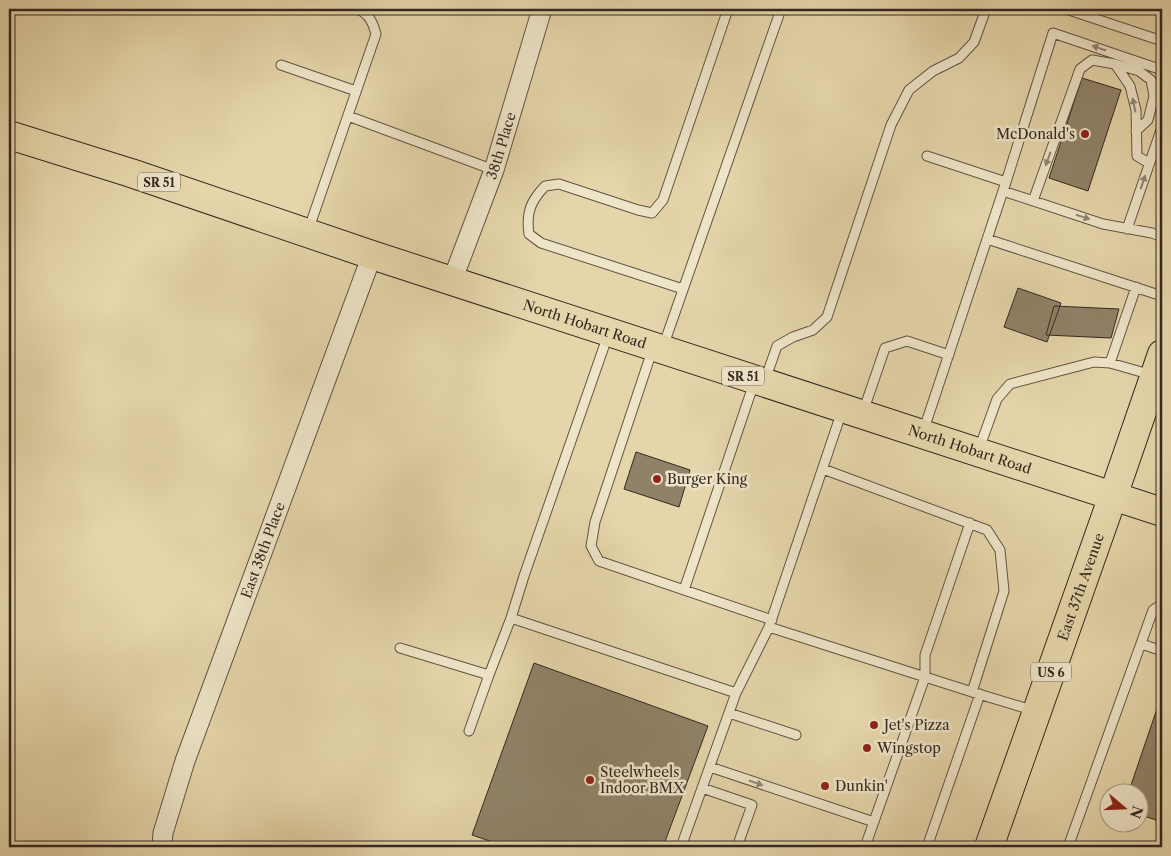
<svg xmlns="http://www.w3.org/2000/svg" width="1171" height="856" viewBox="0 0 1171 856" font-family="'Libre Caslon Text',serif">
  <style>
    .building { fill: #908268; stroke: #342921 }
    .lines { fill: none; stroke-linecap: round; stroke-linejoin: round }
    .service-casing { stroke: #605443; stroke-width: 11 }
    .minor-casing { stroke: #605443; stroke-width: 21 }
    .primary-casing { stroke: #342921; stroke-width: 30 }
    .service { stroke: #eee4c8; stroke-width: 9 }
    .minor { stroke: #eee4c8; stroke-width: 19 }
    .primary { stroke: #e5d5aa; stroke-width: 28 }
    .oneway { fill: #918674 }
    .poi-dot { fill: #8f2418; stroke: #eee4c8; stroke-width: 2 }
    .labels { text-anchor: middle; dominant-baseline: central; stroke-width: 5; stroke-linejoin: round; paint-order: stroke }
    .shield { fill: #eee4c8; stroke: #6c6153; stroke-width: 1 }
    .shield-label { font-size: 12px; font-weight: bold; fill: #342921 }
    .poi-label { font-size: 14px; fill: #342921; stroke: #eee4c8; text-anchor: start }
    .street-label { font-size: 14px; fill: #342921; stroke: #eee4c8 }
  </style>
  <rect width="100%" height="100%" fill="#e5d5aa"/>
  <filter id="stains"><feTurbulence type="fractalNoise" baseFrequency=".004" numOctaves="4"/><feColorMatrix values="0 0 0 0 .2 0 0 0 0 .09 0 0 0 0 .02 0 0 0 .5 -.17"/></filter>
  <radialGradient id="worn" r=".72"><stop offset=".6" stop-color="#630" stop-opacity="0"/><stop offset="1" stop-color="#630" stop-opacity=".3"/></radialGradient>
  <path class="building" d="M 1082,78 L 1121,90 L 1088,191 L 1049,178 Z
    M 1018,288 L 1061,303 L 1047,342 L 1004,327 Z
    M 1054,306 L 1119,309 L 1111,338 L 1046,335 Z
    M 636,452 L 690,470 L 679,507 L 624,489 Z
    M 534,663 L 708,726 L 663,847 L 507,847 L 472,835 Z
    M 1162,694 L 1162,822 L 1138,814 L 1138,794 L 1128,794 Z"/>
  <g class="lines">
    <g class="service-casing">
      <path id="service" d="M 1066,9 L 1162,41
        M 1115,64 L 1139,71 L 1151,80 L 1154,96 L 1148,120 L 1136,131
        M 281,65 L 356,91
        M 348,116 L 494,170
        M 927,156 L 1006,182
        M 1003,191 L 1103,224 L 1152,233 L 1162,237
        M 1033,201 L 1080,69 L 1092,60 L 1115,64 L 1130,86 L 1136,110 L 1137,156 L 1149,163
        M 1127,229 L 1162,127
        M 308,231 L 376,34 C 373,23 369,13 357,9
        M 987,239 L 1162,296
        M 683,289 L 541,243 L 529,234 C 526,213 530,202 545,186 L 559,184 L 638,210 L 652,213 L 663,200 L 728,9
        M 663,347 L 781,9
        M 653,348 L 595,522 L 591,546 L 599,561 L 772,620
        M 1110,363 L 1136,287
        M 765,380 L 777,346 L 793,337 L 813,330 L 827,317 L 891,125 L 909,90 L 933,71 L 959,58 L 974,42 L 986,9
        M 863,412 L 885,348 L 907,341 L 949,355
        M 923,432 L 1006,182 L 1053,33 L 1162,70
        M 979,449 L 997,399 L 1010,384 L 1094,362 L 1110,363 L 1152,375
        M 823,469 L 987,530 L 1000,550 L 1004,591 L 972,692 L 1035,711
        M 684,590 L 754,383
        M 511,618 L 736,693
        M 769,627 L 972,692
        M 1142,644 L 1162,651
        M 400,648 L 489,675
        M 729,713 L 796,735
        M 469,731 L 489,675 L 511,618 L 524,576 L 608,335
        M 710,767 L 874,822
        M 702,788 L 752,805 L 737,847
        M 681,847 L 736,693 L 769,627 L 842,411
        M 865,847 L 925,677 L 925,655 L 970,523
        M 927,847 L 980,694
        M 1068,847 L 1153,610 L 1162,604"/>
    </g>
    <g class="minor-casing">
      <g id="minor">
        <path id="s1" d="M 452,281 L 494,170 L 542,9"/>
        <path id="s2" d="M 162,847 L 163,833 L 185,761 L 372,255"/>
      </g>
    </g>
    <g class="primary-casing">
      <g id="primary">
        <path id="s3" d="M 9,135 L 131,173 L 372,255 L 1162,512"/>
        <path id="s4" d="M 989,847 L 1113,496 L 1162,354"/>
      </g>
    </g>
    <use href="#service" class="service"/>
    <use href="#minor" class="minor"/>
    <use href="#primary" class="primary"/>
  </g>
  <defs><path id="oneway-solid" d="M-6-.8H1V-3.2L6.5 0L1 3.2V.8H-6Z" transform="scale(1.25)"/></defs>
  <g class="oneway">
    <use href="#oneway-solid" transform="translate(1099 48) rotate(-161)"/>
    <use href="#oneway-solid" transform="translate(1134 105) rotate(-101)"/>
    <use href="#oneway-solid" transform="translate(1048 159) rotate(110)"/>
    <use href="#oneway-solid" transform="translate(1143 182) rotate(-71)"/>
    <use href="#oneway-solid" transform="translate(1083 217) rotate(18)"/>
    <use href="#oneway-solid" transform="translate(756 783) rotate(19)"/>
  </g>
  <g class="poi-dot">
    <circle cx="1085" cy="134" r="5"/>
    <circle cx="657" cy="479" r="5"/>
    <circle cx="874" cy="725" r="5"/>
    <circle cx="867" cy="748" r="5"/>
    <circle cx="590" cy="780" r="5"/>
    <circle cx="825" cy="786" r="5"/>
  </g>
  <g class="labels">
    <g class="shield">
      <rect x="138" y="172.5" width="42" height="19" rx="4"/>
      <rect x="722" y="366.5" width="42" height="19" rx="4"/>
      <rect x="1031" y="662.5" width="40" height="19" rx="4"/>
    </g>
    <g class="shield-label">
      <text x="159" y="182">SR 51</text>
      <text x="743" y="376">SR 51</text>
      <text x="1051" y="672">US 6</text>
    </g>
    <g class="poi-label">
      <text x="1075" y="134" text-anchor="end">McDonald's</text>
      <text x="667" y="479">Burger King</text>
      <text x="884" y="725">Jet's Pizza</text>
      <text x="877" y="748">Wingstop</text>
      <text x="600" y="772">Steelwheels<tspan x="600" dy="16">Indoor BMX</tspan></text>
      <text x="835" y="786">Dunkin'</text>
    </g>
    <g class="street-label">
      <text stroke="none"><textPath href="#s1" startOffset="144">38th Place</textPath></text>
      <text stroke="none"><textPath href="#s3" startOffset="606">North Hobart Road</textPath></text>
      <text stroke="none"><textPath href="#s3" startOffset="1011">North Hobart Road</textPath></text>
      <text stroke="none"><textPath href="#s2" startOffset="314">East 38th Place</textPath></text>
      <text stroke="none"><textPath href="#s4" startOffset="276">East 37th Avenue</textPath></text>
    </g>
  </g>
  <rect width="1171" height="856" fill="none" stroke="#e5d5aa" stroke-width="30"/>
  <rect x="10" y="10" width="1151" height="836" fill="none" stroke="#342921" stroke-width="2.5"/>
  <rect x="15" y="15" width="1141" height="826" fill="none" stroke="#342921"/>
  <g transform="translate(1124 808) rotate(109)"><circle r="24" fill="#eee4c8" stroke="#a49985"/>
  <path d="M0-4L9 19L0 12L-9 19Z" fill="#8f2418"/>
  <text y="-8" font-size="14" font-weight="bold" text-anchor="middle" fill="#342921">N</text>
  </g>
  <rect width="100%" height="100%" filter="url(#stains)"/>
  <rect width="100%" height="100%" fill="url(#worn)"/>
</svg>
